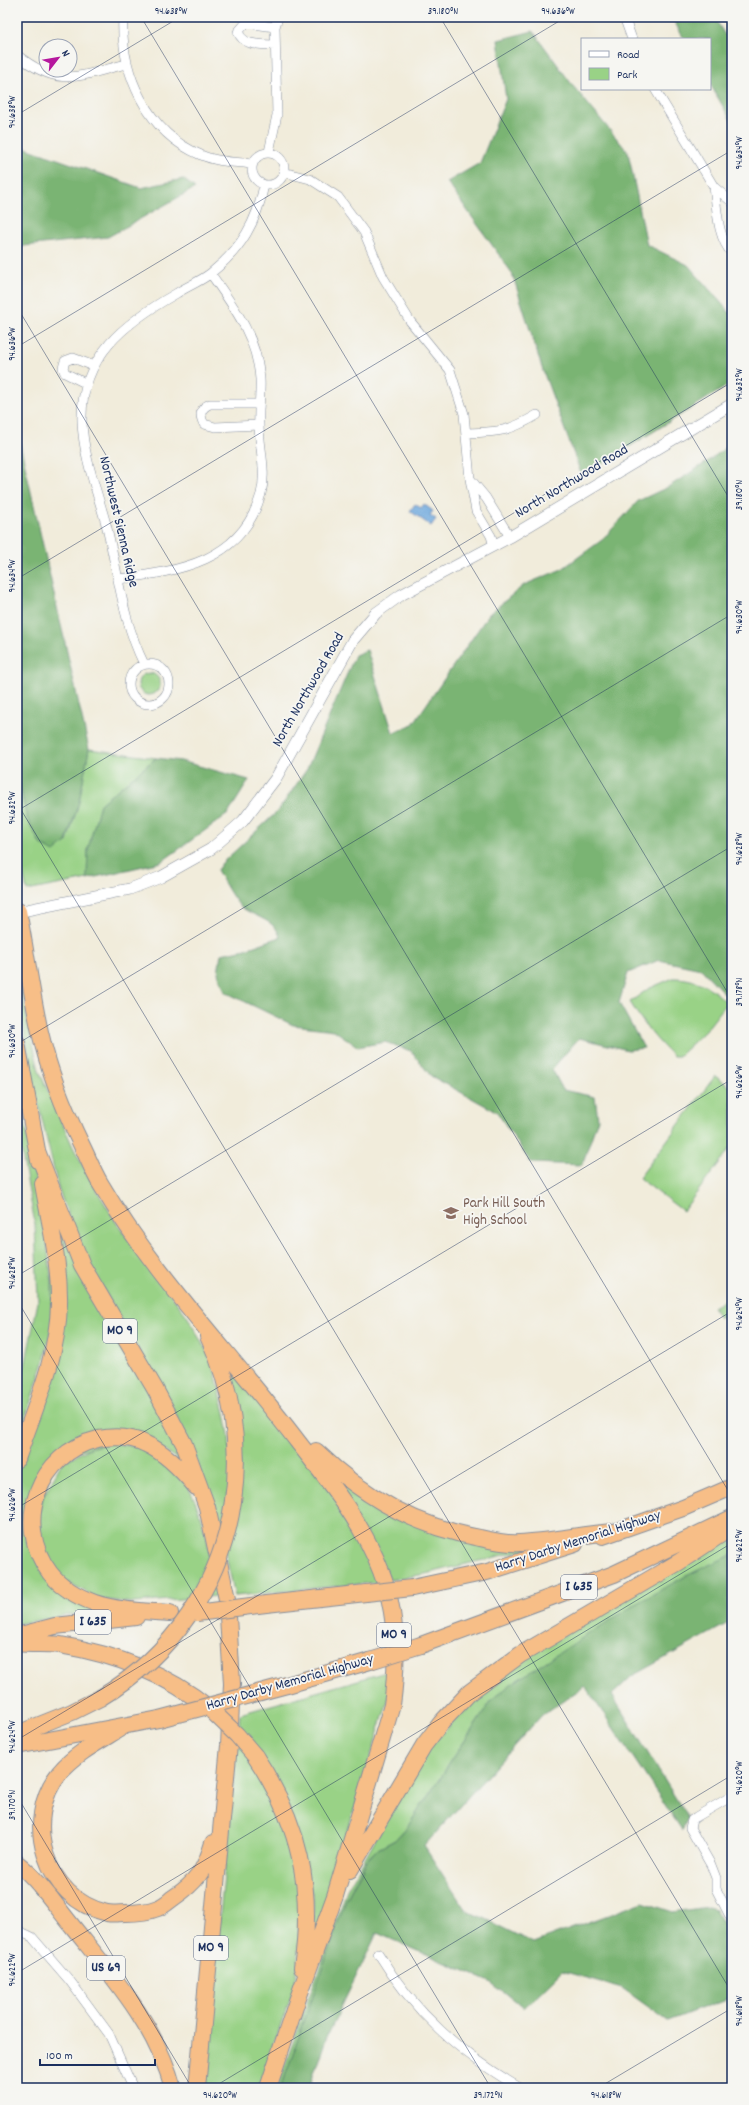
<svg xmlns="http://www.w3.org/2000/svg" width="749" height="2105" viewBox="0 0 749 2105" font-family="Dekko,sans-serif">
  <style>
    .green { fill: #99d286; stroke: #5a8072 }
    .forest { fill: #7ab473; stroke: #4a7268 }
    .water { fill: #6da7dd; stroke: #446b9e }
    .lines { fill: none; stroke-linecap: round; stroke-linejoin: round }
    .minor-casing { stroke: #868e9c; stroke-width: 10 }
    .tertiary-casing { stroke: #868e9c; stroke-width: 12 }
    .motorway-casing { stroke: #868e9c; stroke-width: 18 }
    .minor { stroke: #fff; stroke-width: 9 }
    .tertiary { stroke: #fff; stroke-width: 11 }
    .motorway { stroke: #f7be87; stroke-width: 16 }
    .motorway-bridge-casing { stroke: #868e9c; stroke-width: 18; stroke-linecap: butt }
    .motorway-bridge { stroke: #f7be87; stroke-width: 16 }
    .ticks { fill: none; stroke: #1b2f5e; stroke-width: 1; stroke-opacity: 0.45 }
    .labels { text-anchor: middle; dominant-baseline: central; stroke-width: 3.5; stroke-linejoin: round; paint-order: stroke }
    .shield { fill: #f6f6f2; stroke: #5d6b8a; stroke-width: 1 }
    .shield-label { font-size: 14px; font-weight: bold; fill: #1b2f5e }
    .street-label { font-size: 15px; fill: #1b2f5e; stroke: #f6f6f2 }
    .education-label { font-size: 15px; fill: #785e54; stroke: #f6f6f2; text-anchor: start }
    .neatline { fill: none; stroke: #1b2f5e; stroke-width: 1.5 }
    .ticks-label { font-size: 10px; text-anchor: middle; fill: #1b2f5e }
  </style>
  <rect width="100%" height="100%" fill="#f6f6f2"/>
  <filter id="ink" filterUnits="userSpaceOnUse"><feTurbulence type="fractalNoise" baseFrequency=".025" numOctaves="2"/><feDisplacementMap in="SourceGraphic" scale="8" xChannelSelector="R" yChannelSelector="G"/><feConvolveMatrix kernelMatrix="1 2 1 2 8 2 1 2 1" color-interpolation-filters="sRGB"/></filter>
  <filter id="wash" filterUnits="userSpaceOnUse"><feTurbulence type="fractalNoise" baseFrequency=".012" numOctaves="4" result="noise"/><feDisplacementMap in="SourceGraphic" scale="16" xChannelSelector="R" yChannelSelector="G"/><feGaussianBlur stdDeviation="0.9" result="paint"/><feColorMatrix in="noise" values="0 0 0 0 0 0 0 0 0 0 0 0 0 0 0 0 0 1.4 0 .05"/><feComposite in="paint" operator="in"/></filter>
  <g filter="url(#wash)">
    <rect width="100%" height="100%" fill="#f1ecdb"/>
    <path class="green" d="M138 684a11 11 0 1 1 22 0a11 11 0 1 1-22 0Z
      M 89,749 L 156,758 L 100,804 L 88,849 L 87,879 L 27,891 L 17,848 L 17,772 L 27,818 L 40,844 L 67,842 L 79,802 Z
      M 17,971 L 39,1071 L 73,1147 L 91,1181 L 119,1227 L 187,1316 L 207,1352 L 215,1372 L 225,1413 L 229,1435 L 231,1479 L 225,1509 L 233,1530 C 238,1518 239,1501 239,1488 C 242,1439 234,1396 218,1350 L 220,1348 L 347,1512 L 369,1551 L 381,1582 L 235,1596 L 219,1524 L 196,1460 L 173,1409 L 85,1258 L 59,1191 L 34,1085 L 17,994 Z
      M 673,978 C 696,978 712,987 727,1003 L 706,1030 L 679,1056 L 673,1056 C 656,1040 642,1022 630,1002 L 648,989 Z
      M 715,1076 L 732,1088 L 732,1146 L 683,1211 L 639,1178 Z
      M 17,1083 L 43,1215 L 52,1282 L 52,1323 L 44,1362 L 17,1442 L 17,1389 L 25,1366 L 38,1302 L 35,1224 L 17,1127 Z
      M 53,1218 L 160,1412 L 183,1463 L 142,1436 L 54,1456 L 30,1548 L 97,1610 L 17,1624 L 17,1473 L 53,1366 Z
      M 732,1296 L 732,1310 L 719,1318 L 713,1307 Z
      M 103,1442 L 145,1448 L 187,1485 L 195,1500 L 207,1538 L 218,1596 L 133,1603 L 99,1599 L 62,1579 L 39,1545 L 39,1505 L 62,1462 Z
      M 323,1460 L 375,1502 L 533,1548 L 425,1574 L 390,1580 Z
      M 732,1537 L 732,1555 L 684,1577 L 647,1599 L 492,1700 L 408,1826 L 395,1840 L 376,1850 L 366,1860 L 345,1902 L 281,2088 L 277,2088 L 347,1890 L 420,1759 L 489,1679 L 710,1548 Z
      M 393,1670 L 391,1691 L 317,1929 L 314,1930 L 313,1895 L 274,1796 L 301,1889 L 297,1973 L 292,1993 L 259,2088 L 203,2088 L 240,1714 Z"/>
    <path class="forest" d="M 672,17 L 714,17 L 725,35 L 732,36 L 732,122 L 710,84 L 710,39 L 684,39 Z
      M 533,31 L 573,86 L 628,152 L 647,245 L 688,265 L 730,313 L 732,312 L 732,383 L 582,476 L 543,371 L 512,273 L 447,182 L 480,163 L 506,99 L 498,40 Z
      M 17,145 L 141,188 L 183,179 L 195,188 L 108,237 L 24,246 L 17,250 Z
      M 17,430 L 89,749 L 79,802 L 66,842 L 54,852 L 40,844 L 27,818 L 17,772 Z
      M 732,443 L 732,1001 L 701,969 L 659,960 L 628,973 L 619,1003 L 644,1048 L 628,1050 L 579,1038 L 552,1069 L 563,1090 L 595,1097 L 598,1119 L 582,1165 L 531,1163 L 497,1112 L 431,1076 L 411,1051 L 385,1042 L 358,1047 L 334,1030 L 293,1025 L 225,992 L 218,973 L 221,954 L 246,949 L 280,937 C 276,921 258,918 244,909 C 235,904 223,880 217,870 L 222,863 L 278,811 L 307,769 L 355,655 L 367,650 L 393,733 L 413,724 L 489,614 L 524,585 L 562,569 L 602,540 L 638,501 L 668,487 L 707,462 Z
      M 156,758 L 181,761 L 249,780 L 228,814 L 161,862 L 87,879 L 88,849 L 100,804 Z
      M 732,1555 L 732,1621 L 632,1676 L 612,1695 L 688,1818 L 682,1830 L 585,1686 L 542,1715 L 424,1846 L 465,1909 L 533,1943 L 643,1902 L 673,1912 L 708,1907 L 715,1909 L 732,1938 L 732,1997 L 668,2021 L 622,1988 L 562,1971 L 524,2008 L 490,1982 L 377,1933 L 326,2039 L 309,2088 L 281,2088 L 345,1902 L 367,1860 L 376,1850 L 395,1840 L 408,1826 L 492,1700 L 511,1684 C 581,1640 655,1586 732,1555 Z"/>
    <path class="water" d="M 415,504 L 421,508 L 424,504 L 433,511 L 430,515 L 436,519 L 431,526 L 410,511 Z"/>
  </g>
  <g filter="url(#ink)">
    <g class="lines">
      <g class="minor-casing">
        <path id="minor" d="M 123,17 C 120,72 147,133 201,155 C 217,162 235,162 252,164
          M 624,17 L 632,39
          M 275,45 C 261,44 244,47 238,32 L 246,23 L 275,27
          M 17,55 C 60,89 78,76 126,64
          M 655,89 L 714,187 L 732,202
          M 269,152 L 277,115 L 275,27 L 278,17
          M252 169a16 16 0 1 1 32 0a16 16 0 1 1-32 0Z
          M 283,172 L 310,179 L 338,197 L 364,232 L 383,277 L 410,321 L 450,370 L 464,414 L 470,479 L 476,511 L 491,536 L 494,546
          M 714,187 C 717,207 717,238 732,253
          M 87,384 L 65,373 L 63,368 L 65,361 L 73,358 L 94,366
          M 259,425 L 215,427 L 204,424 C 199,415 200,408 210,404 L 259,404
          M 466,433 C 498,432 508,432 537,415
          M 471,480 L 486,498 L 510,537
          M 119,579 C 179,571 242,562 261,494 C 267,471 259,447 259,424 C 258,409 261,394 260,379 C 257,337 234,307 211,274
          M129 684a20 20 0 1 1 40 0a20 20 0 1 1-40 0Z
          M 144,664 C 122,620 118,571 106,524 C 97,491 83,456 82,421 C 80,356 126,322 177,293 C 188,286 201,281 211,273 C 241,249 257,222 264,185
          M 732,1796 L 696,1817 L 692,1820 L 690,1828 L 711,1865 L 716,1878 L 716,1889 L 732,1920
          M 17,1930 L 32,1937 L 70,1981 L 109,2034 L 133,2088
          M 378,1953 C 415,2014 459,2052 520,2088"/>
      </g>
      <g class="tertiary-casing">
        <path id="tertiary" d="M 17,912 L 130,889 L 161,877 L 211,849 L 243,821 L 276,778 L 353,640 L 376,613 L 401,595 L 510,537 L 732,404"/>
      </g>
      <g class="motorway-casing">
        <path id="motorway" d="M 18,911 C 26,951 31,992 40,1032 C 49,1072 64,1109 82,1146 C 88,1158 93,1171 100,1183 C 155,1277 233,1356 298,1442 C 330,1483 362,1522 381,1571 C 397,1613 398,1661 392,1705 L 335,1896 L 297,2001 L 268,2088
          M 17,1043 L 39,1161
          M 37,1151 L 82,1265 L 155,1389 L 184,1444 L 207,1507 L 227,1599 L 232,1684 L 229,1745 L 197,2088
          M 208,1336 C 232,1387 241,1445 233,1501
          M 316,1451 C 362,1496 417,1527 480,1538 C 493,1541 507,1544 519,1543 C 551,1542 582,1534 613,1532
          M 17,1459 C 34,1409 58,1358 59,1304 C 60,1264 50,1224 43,1184
          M 603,1536 L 683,1508 L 732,1487
          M 412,1588 L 487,1572 L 575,1544
          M 266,1604 L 366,1593
          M 170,1613 C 145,1611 119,1611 95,1603 C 78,1597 61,1587 50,1573 C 12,1523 39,1453 98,1439 C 114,1436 132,1437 146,1444 C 166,1453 182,1470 196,1487
          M 17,1636 L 55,1626 L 136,1617
          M 17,1643 C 31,1645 46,1643 60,1645 C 115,1654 165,1673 209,1708
          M 421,1645 L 614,1574 L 732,1518
          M 287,1685 L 370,1661
          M 124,1726 C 102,1740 77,1752 60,1772 C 21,1820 45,1899 107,1913 C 113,1914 120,1913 125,1913 C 136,1913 148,1912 158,1908 C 164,1906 169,1901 173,1898 C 197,1882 205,1870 213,1843
          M 17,1734 L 72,1712 L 100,1698
          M 17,1746 L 159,1719
          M 255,1756 C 300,1824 314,1887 302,1968
          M 17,1863 C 39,1880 55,1905 73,1927 C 113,1977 156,2025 173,2088
          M 350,1870 L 424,1745 L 441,1723 L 470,1692 L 520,1655 L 679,1562 L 732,1527"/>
      </g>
      <use href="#minor" class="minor"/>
      <use href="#tertiary" class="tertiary"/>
      <use href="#motorway" class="motorway"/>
      <g class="motorway-bridge-casing">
        <path id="motorway-bridge" d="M 366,1593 L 412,1588
          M 197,1613 L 266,1604
          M 370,1661 L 421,1645
          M 100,1698 C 172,1655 222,1583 233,1501
          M 209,1708 L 237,1735 L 255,1756
          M 159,1719 L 287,1685"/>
      </g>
      <use href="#motorway-bridge" class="motorway-bridge"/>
    </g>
  </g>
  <path class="ticks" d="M 141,17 L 732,1000M 440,17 L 732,503M 17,115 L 180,17M 17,307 L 732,1497M 17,347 L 566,17M 17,579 L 732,150M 17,803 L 732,1993M 17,811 L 732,382M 17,1044 L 732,614M 17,1276 L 732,846M 17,1300 L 491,2088M 17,1508 L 732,1079M 17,1740 L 732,1311M 17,1796 L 192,2088M 17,1973 L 732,1543M 212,2088 L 732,1775M 598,2088 L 732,2008"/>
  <defs>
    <g id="school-bare" transform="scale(1.2)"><path d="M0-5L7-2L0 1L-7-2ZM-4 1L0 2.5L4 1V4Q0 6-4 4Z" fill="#8d6e63" stroke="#f6f6f2" stroke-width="2.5" paint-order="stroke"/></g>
  </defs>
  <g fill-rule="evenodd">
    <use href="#school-bare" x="451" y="1213"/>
  </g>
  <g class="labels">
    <g class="shield">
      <rect x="103" y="1319" width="34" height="24" rx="3"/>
      <rect x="561" y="1575" width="36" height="24" rx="3"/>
      <rect x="75" y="1610" width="36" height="24" rx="3"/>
      <rect x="377" y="1623" width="34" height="24" rx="3"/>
      <rect x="194" y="1936" width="34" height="24" rx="3"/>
      <rect x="87" y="1956" width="38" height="24" rx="3"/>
    </g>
    <g class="shield-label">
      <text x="120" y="1331">MO 9</text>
      <text x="579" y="1587">I 635</text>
      <text x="93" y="1622">I 635</text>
      <text x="394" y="1635">MO 9</text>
      <text x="211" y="1948">MO 9</text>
      <text x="106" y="1968">US 69</text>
    </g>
    <g class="street-label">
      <text transform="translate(572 482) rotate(-31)">North Northwood Road</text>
      <text transform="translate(118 522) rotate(77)">Northwest Sienna Ridge</text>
      <text transform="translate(309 690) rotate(-60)">North Northwood Road</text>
      <text transform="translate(578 1542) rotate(-18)">Harry Darby Memorial Highway</text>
      <text transform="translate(290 1683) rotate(-16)">Harry Darby Memorial Highway</text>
    </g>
    <g class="education-label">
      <text x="463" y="1204">Park Hill South<tspan x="463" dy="17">High School</tspan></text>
    </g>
  </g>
  <rect width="749" height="2105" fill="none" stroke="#f6f6f2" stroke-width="44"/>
  <rect x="581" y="38" width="130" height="52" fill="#f6f6f2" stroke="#9ea6b7"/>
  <rect x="589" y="51" width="20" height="6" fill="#ffffff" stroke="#9ea6b7"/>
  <text x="617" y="58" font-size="12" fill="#1b2f5e">Road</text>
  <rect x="589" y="68" width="20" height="12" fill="#99d286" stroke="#9ea6b7"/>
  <text x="617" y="78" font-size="12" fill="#1b2f5e">Park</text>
  <g transform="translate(58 58) rotate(59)"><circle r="19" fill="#f6f6f2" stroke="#9ea6b7"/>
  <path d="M0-3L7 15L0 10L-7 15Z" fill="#b5179e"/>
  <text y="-6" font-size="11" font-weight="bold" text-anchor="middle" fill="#1b2f5e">N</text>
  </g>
  <path d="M40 2059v6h115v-6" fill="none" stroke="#1b2f5e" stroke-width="2"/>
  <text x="46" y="2059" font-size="12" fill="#1b2f5e" stroke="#f6f6f2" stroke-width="3" paint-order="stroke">100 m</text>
  <rect x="22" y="22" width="705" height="2061" class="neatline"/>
  <g class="ticks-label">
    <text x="171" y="14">94.638°W</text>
    <text x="443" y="14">39.180°N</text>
    <text x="558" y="14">94.636°W</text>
    <text transform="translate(11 112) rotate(-90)" y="4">94.638°W</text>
    <text transform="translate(738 153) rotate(-90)" y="4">94.634°W</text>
    <text transform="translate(11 344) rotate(-90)" y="4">94.636°W</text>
    <text transform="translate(738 385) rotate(-90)" y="4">94.632°W</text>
    <text transform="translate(738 495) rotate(-90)" y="4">39.180°N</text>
    <text transform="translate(11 576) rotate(-90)" y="4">94.634°W</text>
    <text transform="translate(738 617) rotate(-90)" y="4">94.630°W</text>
    <text transform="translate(11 808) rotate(-90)" y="4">94.632°W</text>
    <text transform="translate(738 849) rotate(-90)" y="4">94.628°W</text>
    <text transform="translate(738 992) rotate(-90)" y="4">39.178°N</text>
    <text transform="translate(11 1041) rotate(-90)" y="4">94.630°W</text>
    <text transform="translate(738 1082) rotate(-90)" y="4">94.626°W</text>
    <text transform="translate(11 1273) rotate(-90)" y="4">94.628°W</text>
    <text transform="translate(738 1314) rotate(-90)" y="4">94.624°W</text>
    <text transform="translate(11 1505) rotate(-90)" y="4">94.626°W</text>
    <text transform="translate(738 1546) rotate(-90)" y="4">94.622°W</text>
    <text transform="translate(11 1737) rotate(-90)" y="4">94.624°W</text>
    <text transform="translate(738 1778) rotate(-90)" y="4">94.620°W</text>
    <text transform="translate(11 1805) rotate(-90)" y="4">39.170°N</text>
    <text transform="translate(11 1970) rotate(-90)" y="4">94.622°W</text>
    <text transform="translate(738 2011) rotate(-90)" y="4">94.618°W</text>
    <text x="220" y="2098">94.620°W</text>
    <text x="488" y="2098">39.172°N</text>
    <text x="606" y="2098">94.618°W</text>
  </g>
</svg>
